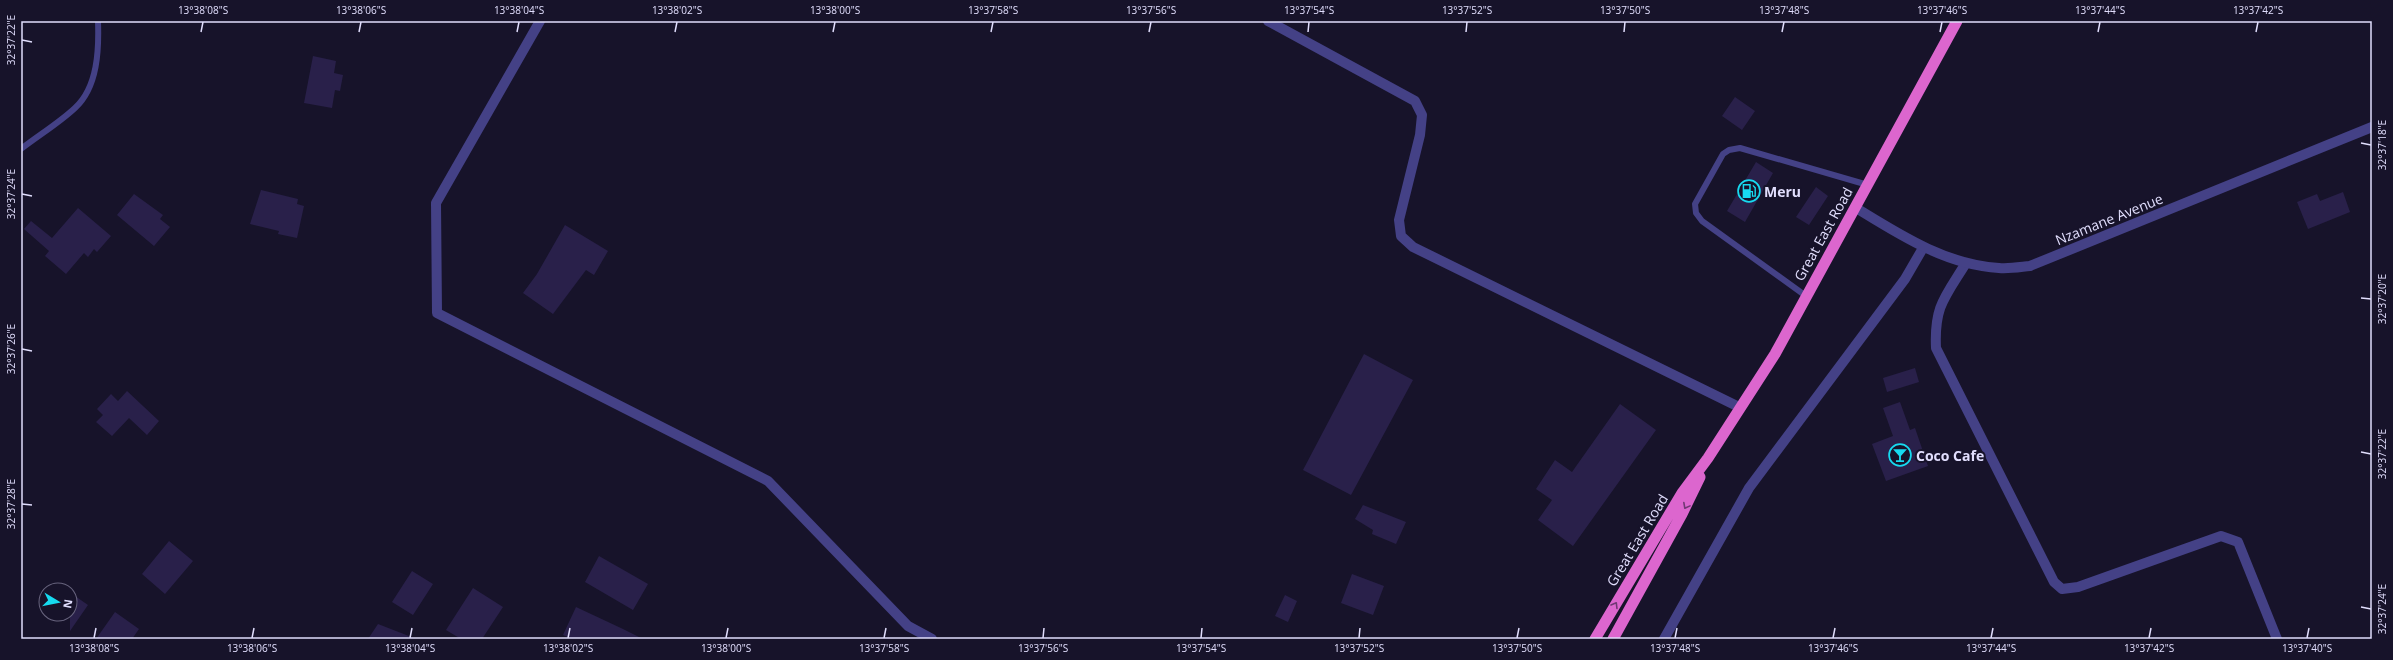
<svg xmlns="http://www.w3.org/2000/svg" width="2393" height="660" viewBox="0 0 2393 660" font-family="'Open Sans',sans-serif">
  <style>
    .building { fill: #29204a }
    .lines { fill: none; stroke-linecap: round; stroke-linejoin: round }
    .service { stroke: #444186; stroke-width: 6 }
    .minor { stroke: #444186; stroke-width: 10 }
    .tertiary { stroke: #444186; stroke-width: 10 }
    .trunk { stroke: #dc66ce; stroke-width: 11 }
    .oneway { stroke: #703874 }
    .ticks { fill: none; stroke: #e1defd; stroke-width: 1.5 }
    .labels { text-anchor: middle; dominant-baseline: central; stroke-width: 4; stroke-linejoin: round; paint-order: stroke }
    .poi-label { font-size: 14px; font-weight: bold; fill: #e1defd; stroke: #17132a; text-anchor: start }
    .street-label { font-size: 14px; fill: #e1defd; stroke: #17132a }
    .neatline { fill: none; stroke: #e1defd; stroke-width: 1.5 }
    .ticks-label { font-size: 10px; text-anchor: middle; fill: #e1defd }
  </style>
  <rect width="100%" height="100%" fill="#17132a"/>
  <path class="building" d="M 313,56 L 336,61 L 334,73 L 343,75 L 340,91 L 335,90 L 332,108 L 304,103 Z
    M 1735,97 L 1755,111 L 1742,130 L 1722,116 Z
    M 1756,162 L 1773,173 L 1745,222 L 1727,211 Z
    M 1816,187 L 1828,196 L 1809,225 L 1796,217 Z
    M 261,190 L 298,199 L 297,204 L 304,206 L 297,238 L 278,234 L 279,231 L 250,224 Z
    M 2343,192 L 2350,212 L 2308,229 L 2297,202 L 2317,194 L 2320,201 Z
    M 134,194 L 163,215 L 160,219 L 170,227 L 154,246 L 117,215 Z
    M 78,208 L 111,236 L 97,252 L 94,249 L 88,257 L 84,253 L 66,274 L 45,256 L 49,251 L 24,229 L 31,221 L 52,238 Z
    M 565,225 L 608,251 L 594,275 L 586,270 L 553,314 L 523,293 L 537,274 Z
    M 1364,354 L 1413,380 L 1351,495 L 1303,470 Z
    M 1915,368 L 1919,382 L 1887,392 L 1883,378 Z
    M 127,391 L 159,421 L 147,435 L 129,418 L 112,436 L 96,422 L 103,415 L 97,409 L 111,394 L 118,401 Z
    M 1900,402 L 1910,430 L 1915,428 L 1928,466 L 1886,481 L 1872,444 L 1893,436 L 1883,408 Z
    M 1620,404 L 1656,430 L 1573,546 L 1538,520 L 1552,500 L 1536,489 L 1555,460 L 1572,472 Z
    M 1363,505 L 1406,522 L 1396,544 L 1372,534 L 1373,530 L 1355,519 Z
    M 169,541 L 193,561 L 165,594 L 142,574 Z
    M 599,556 L 648,584 L 633,610 L 585,582 Z
    M 412,571 L 433,584 L 413,615 L 392,602 Z
    M 1352,574 L 1384,586 L 1373,615 L 1341,603 Z
    M 473,588 L 503,607 L 482,639 L 461,639 L 446,630 Z
    M 1285,595 L 1297,601 L 1288,622 L 1275,616 Z
    M 75,596 L 88,605 L 70,631 L 70,603 Z
    M 576,607 L 623,629 L 643,639 L 572,639 L 563,635 Z
    M 115,612 L 139,629 L 132,639 L 96,639 Z
    M 378,624 L 414,638 L 414,639 L 368,639 Z"/>
  <g class="lines">
    <path class="service" d="M 21,149 C 39,135 59,123 75,108 C 98,87 99,49 98,21
      M 1806,296 L 1702,221 L 1696,213 L 1695,204 L 1723,154 L 1729,150 L 1740,148 L 1868,185"/>
    <path class="minor" d="M 540,21 L 436,203 L 437,313 L 768,481 L 908,626 L 932,639
      M 1268,21 L 1415,101 L 1422,115 L 1420,135 L 1399,220 L 1401,236 L 1413,247 L 1739,407
      M 1966,263 C 1945,297 1934,306 1936,348 L 2054,582 L 2062,589 L 2078,587 L 2221,536 L 2238,542 L 2277,639
      M 1664,639 L 1749,488 L 1905,279 L 1923,248"/>
    <path class="tertiary" d="M 1856,208 C 1900,235 1946,265 1999,268 C 2009,269 2020,267 2030,266 L 2372,127"/>
    <path class="trunk" d="M 1595,639 L 1682,493 L 1708,458 L 1775,354 L 1957,21
      M 1613,639 L 1682,514 L 1700,477"/>
  </g>
  <defs><path id="oneway-chevron" d="M-2-3.5L2.5 0L-2 3.5" fill="none" stroke-width="1.6" stroke-linecap="round" stroke-linejoin="round"/></defs>
  <g class="oneway">
    <use href="#oneway-chevron" transform="translate(1686 506) rotate(118)"/>
    <use href="#oneway-chevron" transform="translate(1615 605) rotate(-59)"/>
  </g>
  <path class="ticks" d="M 201,32 L 203,22M 359,32 L 361,22M 517,32 L 519,22M 675,32 L 677,22M 833,32 L 835,22M 991,32 L 993,22M 1149,32 L 1151,22M 1308,32 L 1309,22M 1466,32 L 1467,22M 1624,32 L 1625,22M 1782,32 L 1784,22M 1940,32 L 1942,22M 2098,32 L 2100,22M 2256,32 L 2258,22M 22,40 L 32,42M 2361,143 L 2371,145M 22,194 L 32,196M 2361,298 L 2371,299M 22,349 L 32,351M 2361,452 L 2371,454M 22,504 L 32,505M 2361,607 L 2371,609M 94,638 L 96,628M 252,638 L 254,628M 410,638 L 412,628M 568,638 L 570,628M 726,638 L 728,628M 884,638 L 886,628M 1043,638 L 1044,628M 1201,638 L 1202,628M 1359,638 L 1360,628M 1517,638 L 1519,628M 1675,638 L 1677,628M 1833,638 L 1835,628M 1991,638 L 1993,628M 2149,638 L 2151,628M 2307,638 L 2309,628"/>
  <defs>
    <g id="fuel-ring" transform="scale(1.15)"><circle r="9.5" fill="#17132a" stroke="#17daf0" stroke-width="1.5"/><path d="M-5.5-6h7V0h2V4h1.3V-2.5L3-4.5l.8-.8L6-3V5H2.5V1h-1V6h-7ZM-4.2-4.7v3.2H.2V-4.7Z" fill="#17daf0"/></g>
    <g id="bar-ring" transform="scale(1.15)"><circle r="9.5" fill="#17132a" stroke="#17daf0" stroke-width="1.5"/><path d="M-6-5H6L.8 .8V4.5H3.5V6h-7V4.5H-.8V.8Z" fill="#17daf0"/></g>
  </defs>
  <g fill-rule="evenodd">
    <use href="#fuel-ring" x="1749" y="191"/>
    <use href="#bar-ring" x="1900" y="455"/>
  </g>
  <g class="labels">
    <g class="poi-label">
      <text x="1764" y="191">Meru</text>
      <text x="1916" y="455">Coco Cafe</text>
    </g>
    <g class="street-label">
      <text transform="translate(2109 219) rotate(-22)">Nzamane Avenue</text>
      <text transform="translate(1823 234) rotate(-61)">Great East Road</text>
      <text transform="translate(1637 540) rotate(-59)">Great East Road</text>
    </g>
  </g>
  <rect width="2393" height="660" fill="none" stroke="#17132a" stroke-width="44"/>
  <g transform="translate(58 602) rotate(100)"><circle r="19" fill="#17132a" stroke="#68647e"/>
  <path d="M0-3L7 15L0 10L-7 15Z" fill="#17daf0"/>
  <text y="-6" font-size="11" font-weight="bold" text-anchor="middle" fill="#e1defd">N</text>
  </g>
  <rect x="22" y="22" width="2349" height="616" class="neatline"/>
  <g class="ticks-label">
    <text x="203" y="14">13°38'08"S</text>
    <text x="361" y="14">13°38'06"S</text>
    <text x="519" y="14">13°38'04"S</text>
    <text x="677" y="14">13°38'02"S</text>
    <text x="835" y="14">13°38'00"S</text>
    <text x="993" y="14">13°37'58"S</text>
    <text x="1151" y="14">13°37'56"S</text>
    <text x="1309" y="14">13°37'54"S</text>
    <text x="1467" y="14">13°37'52"S</text>
    <text x="1625" y="14">13°37'50"S</text>
    <text x="1784" y="14">13°37'48"S</text>
    <text x="1942" y="14">13°37'46"S</text>
    <text x="2100" y="14">13°37'44"S</text>
    <text x="2258" y="14">13°37'42"S</text>
    <text transform="translate(11 40) rotate(-90)" y="4">32°37'22"E</text>
    <text transform="translate(2382 145) rotate(-90)" y="4">32°37'18"E</text>
    <text transform="translate(11 194) rotate(-90)" y="4">32°37'24"E</text>
    <text transform="translate(2382 299) rotate(-90)" y="4">32°37'20"E</text>
    <text transform="translate(11 349) rotate(-90)" y="4">32°37'26"E</text>
    <text transform="translate(2382 454) rotate(-90)" y="4">32°37'22"E</text>
    <text transform="translate(11 504) rotate(-90)" y="4">32°37'28"E</text>
    <text transform="translate(2382 609) rotate(-90)" y="4">32°37'24"E</text>
    <text x="94" y="652">13°38'08"S</text>
    <text x="252" y="652">13°38'06"S</text>
    <text x="410" y="652">13°38'04"S</text>
    <text x="568" y="652">13°38'02"S</text>
    <text x="726" y="652">13°38'00"S</text>
    <text x="884" y="652">13°37'58"S</text>
    <text x="1043" y="652">13°37'56"S</text>
    <text x="1201" y="652">13°37'54"S</text>
    <text x="1359" y="652">13°37'52"S</text>
    <text x="1517" y="652">13°37'50"S</text>
    <text x="1675" y="652">13°37'48"S</text>
    <text x="1833" y="652">13°37'46"S</text>
    <text x="1991" y="652">13°37'44"S</text>
    <text x="2149" y="652">13°37'42"S</text>
    <text x="2307" y="652">13°37'40"S</text>
  </g>
</svg>
